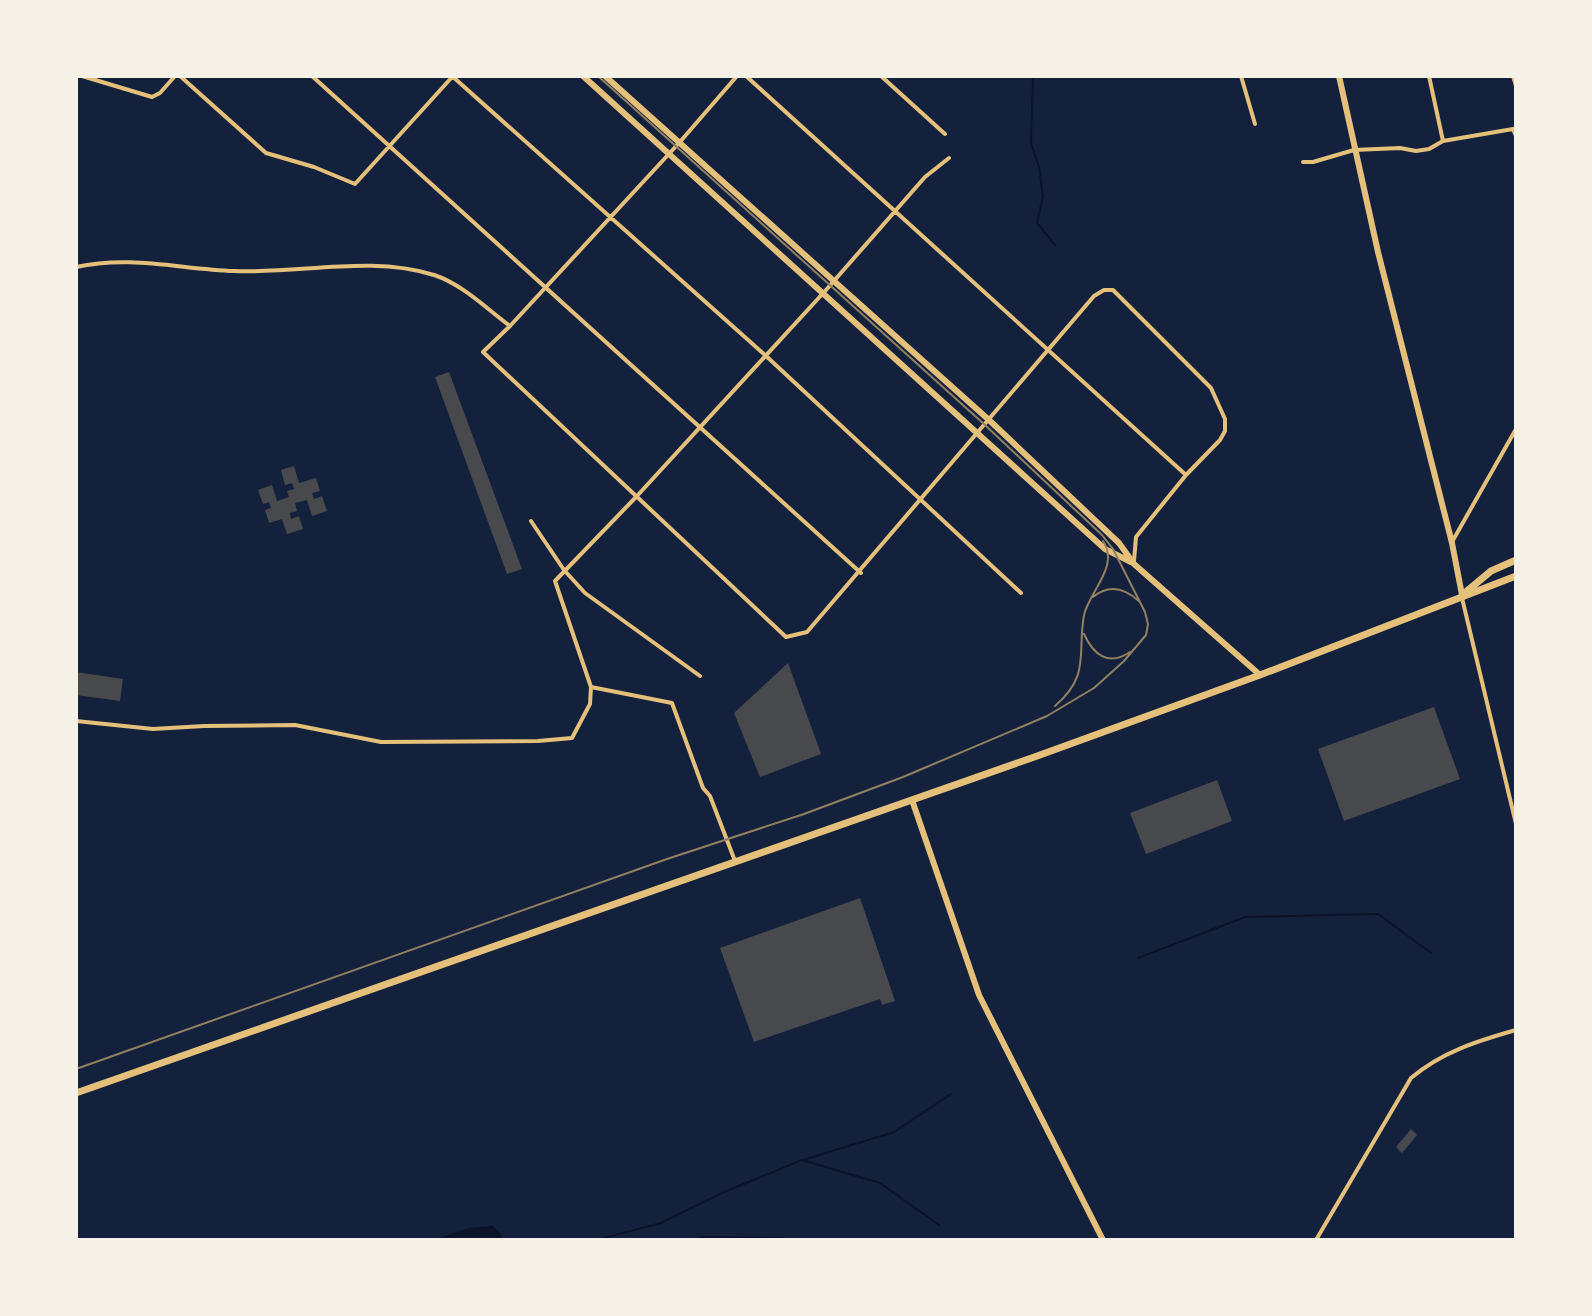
<svg xmlns="http://www.w3.org/2000/svg" width="1592" height="1316" viewBox="0 0 1592 1316" font-family="Helvetica,sans-serif">
  <style>
    .water { fill: #0b132b }
    .lines { fill: none; stroke-linecap: round; stroke-linejoin: round }
    .stream { stroke: #0b132b; stroke-width: 2 }
    .building { fill: #48494c }
    .minor { stroke: #e5c07b; stroke-width: 4 }
    .tertiary { stroke: #e5c07b; stroke-width: 6 }
    .secondary { stroke: #e5c07b; stroke-width: 6 }
    .primary { stroke: #e5c07b; stroke-width: 7 }
    .tram { stroke: #918062; stroke-width: 2 }
  </style>
  <rect width="100%" height="100%" fill="#14213d"/>
  <path class="water" d="M 493,1226 L 501,1234 L 502,1240 L 434,1240 L 468,1228 Z"/>
  <g class="lines">
    <path class="stream" d="M 1033,76 L 1031,143 L 1039,167 L 1043,196 L 1037,223 L 1055,245
      M 1138,958 L 1245,917 L 1328,915 L 1378,914 L 1431,953
      M 803,1160 L 894,1132 L 951,1094
      M 596,1240 L 661,1223 L 722,1193 L 802,1160 L 880,1183 L 939,1225
      M 692,1240 L 704,1237 L 783,1238 L 789,1240"/>
  </g>
  <path class="building" d="M 449,372 L 522,569 L 507,574 L 435,377 Z
    M 294,466 L 299,483 L 316,478 L 320,491 L 312,493 L 314,499 L 322,496 L 327,511 L 312,516 L 307,500 L 295,503 L 297,511 L 290,513 L 291,519 L 299,516 L 303,529 L 287,534 L 282,519 L 269,523 L 265,510 L 271,508 L 269,502 L 263,504 L 258,490 L 272,485 L 277,501 L 289,497 L 287,491 L 294,489 L 292,483 L 285,485 L 281,470 Z
    M 788,663 L 821,754 L 760,777 L 734,713 Z
    M 76,672 L 123,679 L 120,701 L 76,695 Z
    M 1434,707 L 1460,779 L 1344,821 L 1318,749 Z
    M 1217,780 L 1232,821 L 1146,854 L 1130,813 Z
    M 860,898 L 895,1001 L 882,1005 L 880,999 L 754,1042 L 720,948 Z
    M 1411,1129 L 1417,1135 L 1402,1153 L 1396,1147 Z"/>
  <g class="lines">
    <path class="minor" d="M 82,76 L 152,97 L 160,93 L 175,76
      M 180,76 L 266,153 L 314,167 L 355,184 L 453,76
      M 312,76 L 861,573
      M 452,76 L 765,355 L 1021,593
      M 737,76 L 679,143 L 510,326 L 483,352 L 786,637 L 807,632 L 1094,296 L 1104,290 L 1113,290 L 1211,388 L 1225,419 L 1225,431 L 1220,440 L 1186,475 L 1136,537 L 1134,561
      M 746,76 L 1186,475
      M 881,76 L 945,134
      M 1241,76 L 1255,124
      M 1429,76 L 1443,141
      M 1513,76 L 1516,86
      M 1303,162 L 1313,162 L 1354,150 L 1400,148 L 1416,151 L 1429,149 L 1443,141 L 1513,129 L 1516,136
      M 76,267 C 130,255 180,269 234,271 C 300,274 370,255 434,275 C 462,284 487,309 510,326
      M 531,521 L 564,570 L 585,593 L 700,676
      M 1452,542 L 1516,429
      M 1462,598 L 1516,824
      M 591,687 L 555,581 L 637,496 L 826,290 L 925,177 L 949,158
      M 76,721 L 153,729 L 204,726 L 295,725 L 381,742 L 538,741 L 572,738 L 590,704 L 591,687 L 672,703 L 703,788 L 710,796 L 735,861
      M 1316,1240 L 1411,1078 C 1442,1052 1477,1041 1516,1030"/>
    <path class="tertiary" d="M 1339,76 L 1378,252 L 1452,543 L 1462,595
      M 912,800 L 979,995 L 1103,1240"/>
    <path class="secondary" d="M 583,76 L 1105,549 L 1131,562
      M 605,76 L 989,420 L 1119,543 L 1134,564 L 1260,675"/>
    <path class="primary" d="M 1467,591 L 1491,571 L 1516,560
      M 76,1093 L 1040,755 L 1260,675 L 1516,576"/>
    <path class="tram" d="M 1093,597 C 1109,584 1125,588 1140,602
      M 1084,634 C 1093,654 1108,667 1130,652
      M 1055,706 C 1091,675 1077,653 1084,615 C 1089,592 1120,566 1103,541
      M 76,1069 L 667,859 L 804,814 L 903,777 L 1047,716 L 1094,688 L 1124,661 L 1146,635 L 1148,624 L 1145,612 L 1113,549 L 1102,535 L 985,425 L 598,76"/>
  </g>
  <rect width="1592" height="1316" fill="none" stroke="#f6f1e7" stroke-width="156"/>
</svg>
